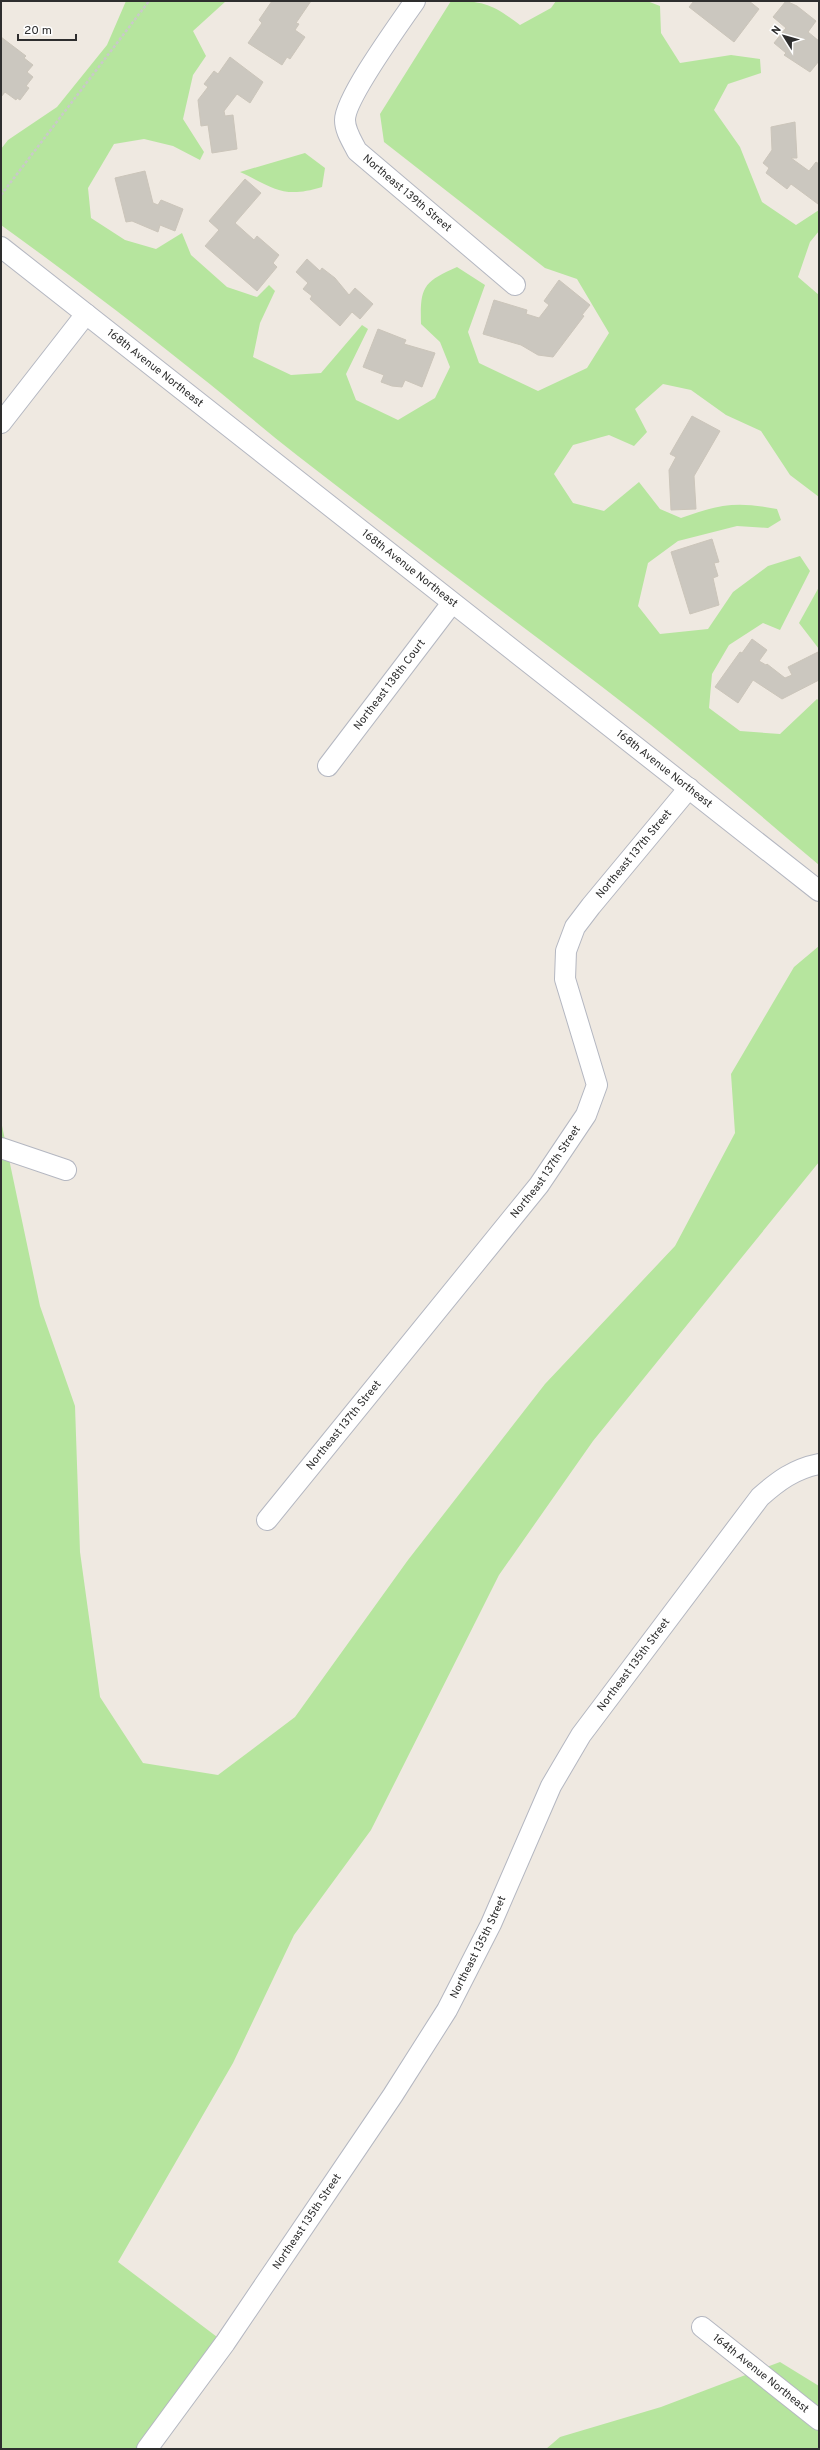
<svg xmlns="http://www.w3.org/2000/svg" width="820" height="2450" viewBox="0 0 820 2450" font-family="Overpass,sans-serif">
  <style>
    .green { fill: #b6e59e }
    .building { fill: #cbc7bf; stroke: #cbc5ba }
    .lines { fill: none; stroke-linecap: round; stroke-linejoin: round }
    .minor-casing { stroke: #b4b7c1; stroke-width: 22 }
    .path { stroke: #c9c9c9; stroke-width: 2.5; stroke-dasharray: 3 2; stroke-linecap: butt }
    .minor { stroke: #fff; stroke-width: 20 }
    .labels { text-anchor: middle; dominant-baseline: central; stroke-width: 4; stroke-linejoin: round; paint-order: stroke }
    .street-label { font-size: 11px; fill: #2e2e2e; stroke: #fff }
  </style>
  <rect width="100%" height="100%" fill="#efe9e1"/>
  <path class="green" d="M 126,1 L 226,1 L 193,31 L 206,56 L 193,75 L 183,119 L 204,152 L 200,160 L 173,146 L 144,139 L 114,144 L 88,188 L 91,218 L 125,240 L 156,249 L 182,233 L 191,255 L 227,287 L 257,297 L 269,285 L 275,291 L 260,323 L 253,357 L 291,375 L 321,373 L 362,325 L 368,329 L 346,374 L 356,400 L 398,420 L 435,398 L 450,367 L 440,342 L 421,324 C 420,287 423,282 457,267 L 485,285 L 468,332 L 479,363 L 538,391 L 587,368 L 609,333 L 577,279 L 545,268 L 384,142 L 380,114 L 451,1 C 486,1 493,5 520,25 L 551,8 L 556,1 L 647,1 L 660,6 L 661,33 L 680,63 L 731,55 L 760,59 L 761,73 L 728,84 L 714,110 L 740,147 L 762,202 L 796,225 L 819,210 L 819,231 L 810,242 L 798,277 L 819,295 L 819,497 L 790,475 L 761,431 L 726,415 L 691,390 L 663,384 L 635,409 L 647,432 L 634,446 L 609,435 L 573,445 L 554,474 L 573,503 L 604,511 L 639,482 L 660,509 L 681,518 C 720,504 736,501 777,509 L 781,520 L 768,528 L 737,526 L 678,541 L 648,563 L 638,606 L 660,634 L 708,629 L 733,592 L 768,566 L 800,556 L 810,571 L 780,630 L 763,623 L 729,645 L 712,674 L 709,708 L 740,731 L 780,734 L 817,699 L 819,701 L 819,865 C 747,804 676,743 601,686 C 500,609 398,534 298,456 C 262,428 228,398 192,370 C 130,320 66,272 1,225 L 1,149 L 8,140 L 57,107 L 107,45 Z
    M 305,153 L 325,168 L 322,187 C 283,199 274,188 240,172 Z
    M 819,587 L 819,649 L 799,623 Z
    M 819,946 L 819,1162 L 593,1441 L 499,1575 L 371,1830 L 294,1935 L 233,2063 L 118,2262 L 225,2343 L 149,2449 L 1,2449 L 1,1121 L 40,1306 L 75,1406 L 80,1552 L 100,1697 L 143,1763 L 218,1775 L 295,1717 L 408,1560 L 545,1384 L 675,1246 L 735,1133 L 731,1074 L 794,967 Z
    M 780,2362 L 819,2386 L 819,2449 L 546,2449 L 560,2437 L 661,2407 Z"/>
  <path class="building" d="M 272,1 L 311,1 L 296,23 L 299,24 L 295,30 L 305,37 L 290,59 L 287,57 L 282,65 L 248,43 L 262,23 L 259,20 Z
    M 694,1 L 749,1 L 759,9 L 734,42 L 689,7 Z
    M 786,1 L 797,6 L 816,21 L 808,32 L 819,41 L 819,61 L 810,72 L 784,55 L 786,53 L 774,43 L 786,28 L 773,17 Z
    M 1,37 L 26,56 L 24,58 L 33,65 L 27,72 L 33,77 L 26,86 L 29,88 L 20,100 L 17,98 L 16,100 L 5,92 L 1,97 Z
    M 230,57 L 263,82 L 250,103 L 237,94 L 224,111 L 225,116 L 233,115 L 237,149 L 212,153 L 208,125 L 201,126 L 198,100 L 208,87 L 204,84 L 214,71 L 218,74 Z
    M 795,122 L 797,158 L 791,158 L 809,171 L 816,162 L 819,164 L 818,204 L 791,184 L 787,189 L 766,173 L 769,168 L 763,163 L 772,150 L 771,127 Z
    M 145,171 L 153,203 L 158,205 L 161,200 L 183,209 L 175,231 L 160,225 L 158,232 L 132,221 L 126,222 L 115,178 Z
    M 245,179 L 261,193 L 235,223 L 254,240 L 257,236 L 279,255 L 273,263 L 277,267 L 257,291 L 205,246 L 219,230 L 209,221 Z
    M 307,259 L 320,271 L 322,268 L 335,278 L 349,295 L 355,288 L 373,304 L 360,319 L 352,312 L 340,326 L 310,299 L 312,296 L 303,289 L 308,283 L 296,272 Z
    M 559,280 L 590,305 L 582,315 L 584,316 L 553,357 L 538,355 L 521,345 L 483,334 L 494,300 L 527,310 L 526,314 L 539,318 L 549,305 L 544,301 Z
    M 378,329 L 406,340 L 404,344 L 435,353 L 422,387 L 405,380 L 402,387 L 392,386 L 381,382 L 384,375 L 363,367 Z
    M 692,416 L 720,431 L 694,476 L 696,509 L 671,510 L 669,470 L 676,457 L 670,454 Z
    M 712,539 L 719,562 L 714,563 L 718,576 L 713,578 L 719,605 L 690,614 L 671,552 Z
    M 752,639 L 767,650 L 759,661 L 766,665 L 767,664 L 785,678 L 792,675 L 788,667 L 818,652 L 819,680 L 782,699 L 753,680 L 738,703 L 715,687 L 740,652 L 742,653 Z"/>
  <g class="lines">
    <g class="minor-casing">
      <g id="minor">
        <path id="s1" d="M 415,1 C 400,23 345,98 345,120 C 345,131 352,141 357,151 L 515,285"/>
        <path id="s2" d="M 1,247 L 819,891"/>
        <path d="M 1,423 L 86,314"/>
        <path id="s3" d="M 328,766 L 452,603"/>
        <path d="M 1,1148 L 66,1170"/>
        <path id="s4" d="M 267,1520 L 539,1185 L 586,1115 L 597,1085 L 565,979 L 566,951 L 575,927 L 591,906 L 689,788"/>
        <path id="s5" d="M 702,2327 L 819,2420"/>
        <path id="s6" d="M 147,2449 L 225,2343 L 393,2095 L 447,2010 L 491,1924 L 551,1786 L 581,1735 L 760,1497 C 778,1481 794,1469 819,1464"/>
      </g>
    </g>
    <path class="path" d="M 1,195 L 149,1"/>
    <use href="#minor" class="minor"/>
  </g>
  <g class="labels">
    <g class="street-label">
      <text stroke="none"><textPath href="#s1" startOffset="238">Northeast 139th Street</textPath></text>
      <text stroke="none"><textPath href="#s2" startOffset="196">168th Avenue Northeast</textPath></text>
      <text stroke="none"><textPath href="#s2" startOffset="520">168th Avenue Northeast</textPath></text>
      <text stroke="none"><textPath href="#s3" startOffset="102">Northeast 138th Court</textPath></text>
      <text stroke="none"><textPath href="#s2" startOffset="844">168th Avenue Northeast</textPath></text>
      <text stroke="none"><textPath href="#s4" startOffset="806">Northeast 137th Street</textPath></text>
      <text stroke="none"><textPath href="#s4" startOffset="446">Northeast 137th Street</textPath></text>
      <text stroke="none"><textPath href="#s4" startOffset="122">Northeast 137th Street</textPath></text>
      <text stroke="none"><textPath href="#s6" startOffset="926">Northeast 135th Street</textPath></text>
      <text stroke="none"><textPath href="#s6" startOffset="602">Northeast 135th Street</textPath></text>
      <text stroke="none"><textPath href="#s6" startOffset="278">Northeast 135th Street</textPath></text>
      <text stroke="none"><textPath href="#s5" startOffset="75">164th Avenue Northeast</textPath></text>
    </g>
  </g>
  <rect width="820" height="2450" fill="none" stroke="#2e2e2e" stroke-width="4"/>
  <g transform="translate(784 36) rotate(307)" stroke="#ffffff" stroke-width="3" paint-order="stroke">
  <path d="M0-3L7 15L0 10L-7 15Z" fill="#2e2e2e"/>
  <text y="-6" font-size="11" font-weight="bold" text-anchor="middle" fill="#2e2e2e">N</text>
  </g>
  <path d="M18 34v6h58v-6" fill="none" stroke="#2e2e2e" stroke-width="2"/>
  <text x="24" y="34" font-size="12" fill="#2e2e2e" stroke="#ffffff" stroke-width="3" paint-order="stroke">20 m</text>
</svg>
